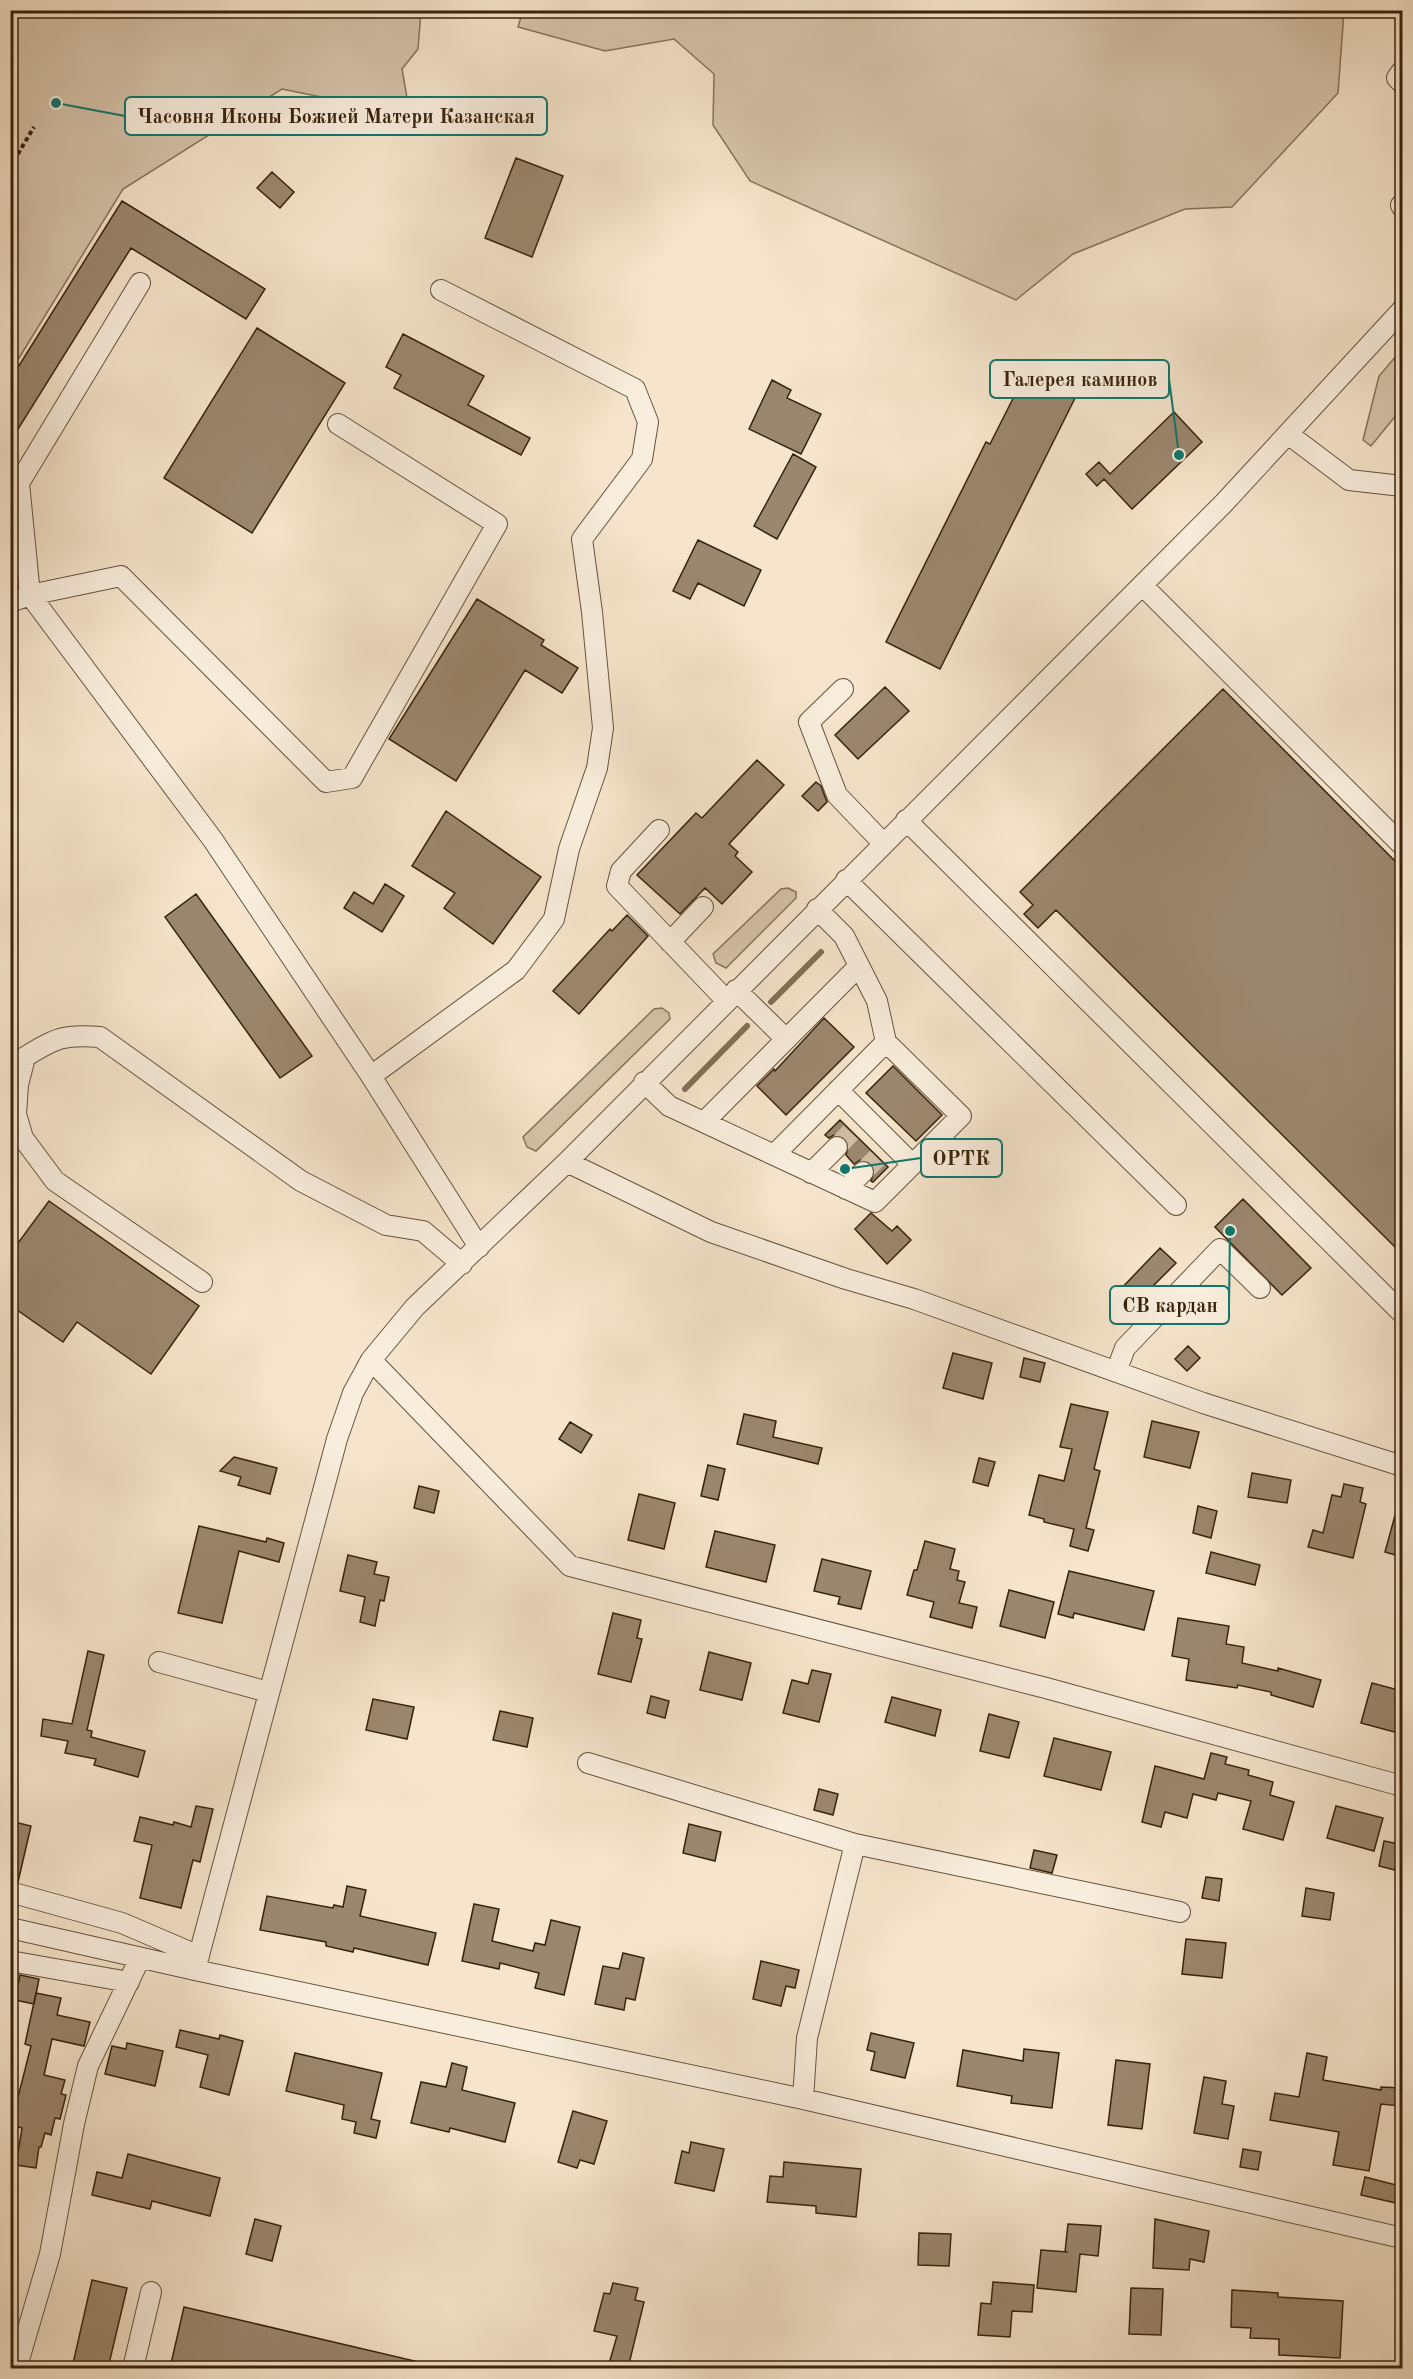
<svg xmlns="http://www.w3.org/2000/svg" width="1413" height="2379" viewBox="0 0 1413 2379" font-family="'Old Standard TT',serif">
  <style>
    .green { fill: #d6c4ab; stroke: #87735b; stroke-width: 1.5 }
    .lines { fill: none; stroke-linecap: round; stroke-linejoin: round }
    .stream { stroke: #836f57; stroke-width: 6 }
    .building { fill: #9b876f; stroke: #38220b; stroke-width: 1.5 }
    .minor-tunnel { stroke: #d0bea5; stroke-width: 20; stroke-dasharray: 20 10; stroke-linecap: butt }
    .minor-casing { stroke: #68533b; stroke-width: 22 }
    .path { stroke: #38220b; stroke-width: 4; stroke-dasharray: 4.5 3; stroke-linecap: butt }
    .minor { stroke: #f9eede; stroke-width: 20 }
    .leader { fill: none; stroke: #0f766e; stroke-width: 2 }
    .callout-dot { fill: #0f766e; stroke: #f9eede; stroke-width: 2 }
    .callout { fill: #f9eede; stroke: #0f766e; stroke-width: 2 }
    .callout-label { font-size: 20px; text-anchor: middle; font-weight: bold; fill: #38220b }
  </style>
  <rect width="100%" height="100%" fill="#f6e5cc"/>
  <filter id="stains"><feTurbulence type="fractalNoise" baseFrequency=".00333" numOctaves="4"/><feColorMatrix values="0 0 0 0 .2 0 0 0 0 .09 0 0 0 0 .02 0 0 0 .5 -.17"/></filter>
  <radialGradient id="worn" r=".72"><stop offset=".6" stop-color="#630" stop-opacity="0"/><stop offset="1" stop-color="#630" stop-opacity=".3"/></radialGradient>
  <path class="green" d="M 11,10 L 421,11 L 418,49 L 402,69 L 410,115 L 282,89 L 123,189 L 11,371 Z
    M 523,10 L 1344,10 L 1344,11 L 1338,93 L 1232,207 L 1185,209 L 1073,254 L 1016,300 L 750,181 L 713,125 L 714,74 L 674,39 L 605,51 L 518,27 Z
    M 1402,349 L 1402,408 L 1371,446 L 1363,440 L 1379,376 Z
    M 788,888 L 796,892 L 796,898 L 726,968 L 716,963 L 713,954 L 781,889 Z
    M 662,1008 L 669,1013 L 670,1019 L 536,1151 L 527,1147 L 523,1137 L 654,1009 Z"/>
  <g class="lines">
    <path class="stream" d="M 771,1002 L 821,952
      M 685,1089 L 747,1026"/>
  </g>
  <path class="building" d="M 516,158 L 563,176 L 532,257 L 485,238 Z
    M 272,172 L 294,192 L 280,208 L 257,188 Z
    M 122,201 L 265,289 L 246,319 L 131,248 L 10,442 L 10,380 Z
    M 257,328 L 345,383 L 252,533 L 164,478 Z
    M 403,334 L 484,376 L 468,405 L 530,438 L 521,455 L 394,388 L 401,375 L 386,367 Z
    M 1031,363 L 1080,388 L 940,669 L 886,642 L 986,442 L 990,444 Z
    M 772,380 L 791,390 L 787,398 L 821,414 L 801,454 L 749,429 Z
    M 1174,412 L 1202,442 L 1132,509 L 1104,479 L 1097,486 L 1086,474 L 1099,462 L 1110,474 Z
    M 793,454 L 816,467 L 777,539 L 754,526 Z
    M 698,540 L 761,570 L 744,606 L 698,583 L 690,599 L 673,591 Z
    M 477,599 L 544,640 L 541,645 L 578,668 L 562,693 L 525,670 L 456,781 L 389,739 Z
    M 885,687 L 909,711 L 858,759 L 835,735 Z
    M 1223,689 L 1402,868 L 1402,1254 L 1056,910 L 1038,928 L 1024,914 L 1033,905 L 1020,892 Z
    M 757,760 L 784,785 L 729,844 L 738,852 L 735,856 L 752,872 L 722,904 L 705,888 L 680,914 L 637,875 L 696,813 L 702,818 Z
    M 816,782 L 821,786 L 827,802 L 818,811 L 802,796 Z
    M 446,811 L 541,877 L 493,944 L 444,908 L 455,893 L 412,866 Z
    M 385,884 L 404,896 L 382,932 L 344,908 L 354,892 L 373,904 Z
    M 196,894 L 312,1056 L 280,1078 L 165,917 Z
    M 627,915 L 648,936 L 579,1014 L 553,991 L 610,929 L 612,931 Z
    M 824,1018 L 854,1047 L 786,1115 L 757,1086 L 774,1069 L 775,1071 Z
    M 893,1066 L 942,1115 L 916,1141 L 866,1093 Z
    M 840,1120 L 888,1167 L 873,1182 L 871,1181 L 875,1169 L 871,1163 L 860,1160 L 854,1164 L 846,1155 L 849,1144 L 845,1138 L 834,1135 L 829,1138 L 825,1135 Z
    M 1243,1199 L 1311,1268 L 1282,1295 L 1215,1227 Z
    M 49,1201 L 199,1306 L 151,1374 L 77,1322 L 63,1342 L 10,1305 L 10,1254 Z
    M 871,1213 L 892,1231 L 897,1226 L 911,1240 L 887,1264 L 855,1229 Z
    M 1160,1248 L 1176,1263 L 1132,1307 L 1117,1293 Z
    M 1188,1346 L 1200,1358 L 1187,1371 L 1175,1359 Z
    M 953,1353 L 992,1363 L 983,1399 L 943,1388 Z
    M 1024,1358 L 1045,1363 L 1040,1382 L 1020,1377 Z
    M 1071,1404 L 1108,1412 L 1094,1469 L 1100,1471 L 1086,1528 L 1094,1530 L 1088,1551 L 1070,1546 L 1074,1529 L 1044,1522 L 1044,1519 L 1029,1515 L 1039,1475 L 1064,1481 L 1072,1449 L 1060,1447 Z
    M 744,1414 L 776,1421 L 773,1437 L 822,1448 L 818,1464 L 737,1444 Z
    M 1152,1421 L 1199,1432 L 1190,1468 L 1144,1457 Z
    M 570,1422 L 592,1435 L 581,1453 L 559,1439 Z
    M 234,1457 L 277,1468 L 270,1494 L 238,1485 L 241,1477 L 220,1471 Z
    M 979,1458 L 995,1462 L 988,1486 L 973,1482 Z
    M 708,1465 L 725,1469 L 718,1500 L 701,1496 Z
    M 1252,1473 L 1291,1480 L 1287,1503 L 1248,1497 Z
    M 1344,1484 L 1363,1488 L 1360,1502 L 1366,1504 L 1353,1558 L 1308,1547 L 1313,1530 L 1323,1533 L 1332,1495 L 1341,1497 Z
    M 419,1486 L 439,1491 L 434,1513 L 414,1508 Z
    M 639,1494 L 675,1503 L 664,1549 L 628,1540 Z
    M 1198,1506 L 1217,1511 L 1211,1538 L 1193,1533 Z
    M 1397,1508 L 1402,1509 L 1402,1557 L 1385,1552 Z
    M 199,1526 L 266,1542 L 267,1538 L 284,1543 L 279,1562 L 239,1551 L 222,1623 L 178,1613 Z
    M 715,1531 L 775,1545 L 766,1582 L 706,1567 Z
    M 925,1541 L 955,1549 L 950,1569 L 959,1571 L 957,1580 L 965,1582 L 959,1603 L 977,1607 L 972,1628 L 930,1617 L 934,1602 L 907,1595 L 914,1570 L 917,1570 Z
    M 1211,1552 L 1260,1565 L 1255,1585 L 1206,1573 Z
    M 348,1555 L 377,1562 L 374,1574 L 389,1577 L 384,1601 L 380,1600 L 375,1626 L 360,1622 L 365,1597 L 340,1591 Z
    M 822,1559 L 871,1571 L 861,1609 L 838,1604 L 840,1597 L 814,1591 Z
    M 1069,1571 L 1154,1591 L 1144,1630 L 1074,1613 L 1073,1618 L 1058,1614 Z
    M 1009,1590 L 1054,1602 L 1045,1638 L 1000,1626 Z
    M 613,1613 L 641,1620 L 637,1638 L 642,1639 L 631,1682 L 598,1674 Z
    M 1178,1618 L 1229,1626 L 1226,1644 L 1244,1647 L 1242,1663 L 1278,1671 L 1278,1668 L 1321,1680 L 1313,1707 L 1271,1695 L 1271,1692 L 1238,1685 L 1237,1688 L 1186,1680 L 1189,1659 L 1172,1656 Z
    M 88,1651 L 104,1655 L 87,1730 L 92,1731 L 91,1737 L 145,1751 L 138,1777 L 94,1765 L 96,1759 L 65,1753 L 68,1741 L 41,1736 L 43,1719 L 72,1724 Z
    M 709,1652 L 751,1663 L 742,1700 L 700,1690 Z
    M 812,1670 L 831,1674 L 819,1722 L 783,1713 L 792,1680 L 808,1684 Z
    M 1372,1683 L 1402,1691 L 1402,1734 L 1361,1723 Z
    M 651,1696 L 669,1701 L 665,1718 L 647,1713 Z
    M 892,1697 L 941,1710 L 935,1736 L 885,1722 Z
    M 373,1699 L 414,1707 L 407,1739 L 366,1730 Z
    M 500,1711 L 533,1718 L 527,1747 L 493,1740 Z
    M 989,1714 L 1019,1722 L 1009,1758 L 980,1751 Z
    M 1054,1738 L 1111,1752 L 1101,1790 L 1044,1776 Z
    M 1211,1753 L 1227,1757 L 1225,1764 L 1249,1770 L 1248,1775 L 1273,1782 L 1270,1795 L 1294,1802 L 1283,1840 L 1243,1829 L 1251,1801 L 1218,1793 L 1216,1800 L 1193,1794 L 1187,1818 L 1165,1812 L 1161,1827 L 1142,1822 L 1155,1766 L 1204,1779 Z
    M 819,1789 L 838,1794 L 833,1815 L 814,1810 Z
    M 196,1806 L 213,1809 L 200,1862 L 193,1860 L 181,1908 L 140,1898 L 152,1845 L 134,1841 L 140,1817 L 173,1825 L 174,1822 L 191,1827 Z
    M 1336,1806 L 1383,1818 L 1374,1851 L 1327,1838 Z
    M 10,1821 L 31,1826 L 18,1882 L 10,1880 Z
    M 689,1824 L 721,1832 L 715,1861 L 683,1853 Z
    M 1384,1841 L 1400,1844 L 1395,1870 L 1379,1866 Z
    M 1034,1850 L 1057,1855 L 1052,1873 L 1030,1868 Z
    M 1206,1877 L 1222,1879 L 1219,1901 L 1202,1898 Z
    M 347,1886 L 366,1890 L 360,1916 L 436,1933 L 428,1965 L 354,1948 L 353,1952 L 326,1946 L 326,1942 L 260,1930 L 267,1896 L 333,1908 L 334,1905 L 343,1907 Z
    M 1306,1888 L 1334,1893 L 1330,1920 L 1302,1916 Z
    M 474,1904 L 499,1909 L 492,1941 L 533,1951 L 535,1943 L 545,1945 L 551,1920 L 580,1927 L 564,1995 L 535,1988 L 539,1973 L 500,1963 L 499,1969 L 462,1961 Z
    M 1186,1939 L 1226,1943 L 1222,1978 L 1182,1974 Z
    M 623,1953 L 644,1958 L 635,2000 L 626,1998 L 624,2010 L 595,2004 L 603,1966 L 619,1969 Z
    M 761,1961 L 799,1970 L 795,1988 L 786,1986 L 781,2006 L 753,1999 Z
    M 20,1975 L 39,1979 L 34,2004 L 15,2000 Z
    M 36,1993 L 61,1998 L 57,2015 L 90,2022 L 84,2046 L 52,2039 L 44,2075 L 65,2080 L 61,2094 L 66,2095 L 60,2119 L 55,2118 L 51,2135 L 45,2133 L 41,2147 L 39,2147 L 36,2168 L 16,2165 L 22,2128 L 11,2125 L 31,2046 L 25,2044 Z
    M 180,2030 L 219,2039 L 220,2035 L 243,2041 L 229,2095 L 200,2087 L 208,2055 L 176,2047 Z
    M 871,2033 L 914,2043 L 905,2078 L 871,2070 L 875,2052 L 867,2050 Z
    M 127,2043 L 163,2051 L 155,2086 L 105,2074 L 112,2046 L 126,2049 Z
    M 1024,2049 L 1059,2053 L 1052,2108 L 1011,2103 L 1012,2096 L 957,2086 L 963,2050 L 1023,2061 Z
    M 295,2053 L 382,2073 L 371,2119 L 380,2121 L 376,2138 L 354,2133 L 356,2122 L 342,2119 L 344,2105 L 286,2091 Z
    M 1307,2053 L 1327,2057 L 1323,2080 L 1381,2090 L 1381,2087 L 1402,2088 L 1400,2106 L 1381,2104 L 1369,2171 L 1333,2165 L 1339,2132 L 1270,2120 L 1275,2093 L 1299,2097 Z
    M 1116,2060 L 1150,2064 L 1142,2129 L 1108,2125 Z
    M 452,2063 L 467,2067 L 462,2090 L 515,2103 L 505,2142 L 450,2128 L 449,2132 L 411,2123 L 421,2082 L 446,2087 Z
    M 1204,2077 L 1226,2081 L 1222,2104 L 1234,2106 L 1228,2139 L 1194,2133 Z
    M 573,2111 L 607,2121 L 594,2164 L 580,2160 L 577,2168 L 558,2162 Z
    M 691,2142 L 724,2149 L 714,2191 L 675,2183 L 682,2151 L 689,2153 Z
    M 1243,2149 L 1261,2152 L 1258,2170 L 1240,2167 Z
    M 128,2154 L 220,2178 L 210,2216 L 152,2201 L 150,2209 L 92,2195 L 97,2172 L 122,2178 Z
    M 784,2162 L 861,2169 L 856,2217 L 816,2213 L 816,2206 L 767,2202 L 770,2176 L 783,2177 Z
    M 1365,2177 L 1400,2186 L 1396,2203 L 1361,2195 Z
    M 255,2219 L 281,2226 L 272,2261 L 246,2254 Z
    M 1155,2219 L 1209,2231 L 1204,2262 L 1190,2259 L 1189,2270 L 1153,2268 Z
    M 1068,2224 L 1101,2226 L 1098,2256 L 1080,2254 L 1076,2292 L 1037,2288 L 1041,2250 L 1068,2252 L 1065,2252 Z
    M 919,2233 L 951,2234 L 949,2266 L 918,2265 Z
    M 92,2280 L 127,2288 L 108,2368 L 72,2368 Z
    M 993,2282 L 1034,2285 L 1032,2312 L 1012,2311 L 1010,2337 L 978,2335 L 981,2303 L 991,2304 Z
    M 613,2283 L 638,2288 L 635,2300 L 644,2302 L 628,2368 L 609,2364 L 617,2336 L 594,2331 L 604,2293 L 610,2294 Z
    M 1131,2288 L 1163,2289 L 1161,2335 L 1129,2334 Z
    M 1232,2290 L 1278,2293 L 1278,2297 L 1343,2301 L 1340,2358 L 1279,2355 L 1279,2339 L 1250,2338 L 1251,2328 L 1231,2327 Z
    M 184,2307 L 419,2362 L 419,2368 L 170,2368 Z"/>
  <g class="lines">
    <path class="minor-tunnel" d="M 837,1147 L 852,1131
      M 863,1172 L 878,1157"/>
    <g class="minor-casing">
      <path id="minor" d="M 1402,71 L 1397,78 L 1402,83
        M 1401,205 L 1402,207
        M 140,283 L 19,483 L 30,595 L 121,576 L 326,782 L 352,778 L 497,524 L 338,424
        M 1288,434 L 1349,480 L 1402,486
        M 1142,585 L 1402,845
        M 10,602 L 30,595 L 213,840 L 371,1076 L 479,1247
        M 843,689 L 809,722 L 837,795 L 883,843
        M 906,820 L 1402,1313
        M 659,830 L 621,871 L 617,886 L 726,1000
        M 846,880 L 1176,1205
        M 670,942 L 703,907
        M 736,990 L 786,1039
        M 371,1076 L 516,970 L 554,919 L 569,849 L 597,768 L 603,728 L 592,612 L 582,539 L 642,459 L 648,422 L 635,389 L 441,290
        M 644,1082 L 669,1106 L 774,1155 L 886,1042 L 877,1001 L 844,936 L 817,909
        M 838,1090 L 912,1164
        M 704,1122 L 859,966
        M 774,1155 L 875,1202 L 961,1116 L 886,1042
        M 567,1162 L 711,1232 L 846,1279 L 914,1299 L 1203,1403 L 1402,1466
        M 811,1173 L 837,1147
        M 846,1189 L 863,1172
        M 202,1282 L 55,1181 L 23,1138 L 16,1114 L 18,1085 L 25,1057 C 55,1038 64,1034 100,1037 L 301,1181 L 386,1225 L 423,1231 L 462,1264
        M 371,1360 L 570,1566 L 1046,1688 L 1402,1786
        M 1116,1372 L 1125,1348 L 1220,1249 L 1260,1288
        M 159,1662 L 268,1692
        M 588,1763 L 855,1844 L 1180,1912
        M 10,1892 L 122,1923 L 199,1956
        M 10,1928 L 195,1970 L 803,2099 L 1402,2238
        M 10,1961 L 129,1982
        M 195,1970 L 337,1439 L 353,1393 L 371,1360 L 415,1307 L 567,1162 L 1223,504 L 1402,310
        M 803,2099 L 807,2038 L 855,1844
        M 10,2363 L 18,2363 L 50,2254 L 74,2124 L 88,2066 L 140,1958
        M 133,2368 L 151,2292"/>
    </g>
    <path class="path" d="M 10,167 L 34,127"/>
    <use href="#minor" class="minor"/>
  </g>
  <path class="leader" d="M56 103L125 116M1179 455L1169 379M845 1169L921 1158M1230 1231L1229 1305"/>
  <g class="callout-dot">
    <circle cx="56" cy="103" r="6"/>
    <circle cx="1179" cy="455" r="6"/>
    <circle cx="845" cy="1169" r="6"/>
    <circle cx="1230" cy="1231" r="6"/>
  </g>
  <g class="callout">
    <rect x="125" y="97" width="422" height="38" rx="6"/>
    <rect x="990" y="360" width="179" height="38" rx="6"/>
    <rect x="921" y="1139" width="81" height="38" rx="6"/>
    <rect x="1110" y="1286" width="119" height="38" rx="6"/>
  </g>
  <g class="callout-label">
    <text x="336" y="123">Часовня Иконы Божией Матери Казанская</text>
    <text x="1080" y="386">Галерея каминов</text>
    <text x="961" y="1165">ОРТК</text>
    <text x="1170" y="1312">СВ кардан</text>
  </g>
  <rect width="1413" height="2379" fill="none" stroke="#f6e5cc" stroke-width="36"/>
  <rect x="12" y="12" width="1389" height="2355" fill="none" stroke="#38220b" stroke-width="3"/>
  <rect x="18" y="18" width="1377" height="2343" fill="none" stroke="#38220b" stroke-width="1.5"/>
  <rect width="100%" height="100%" filter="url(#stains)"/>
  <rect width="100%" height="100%" fill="url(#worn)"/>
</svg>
